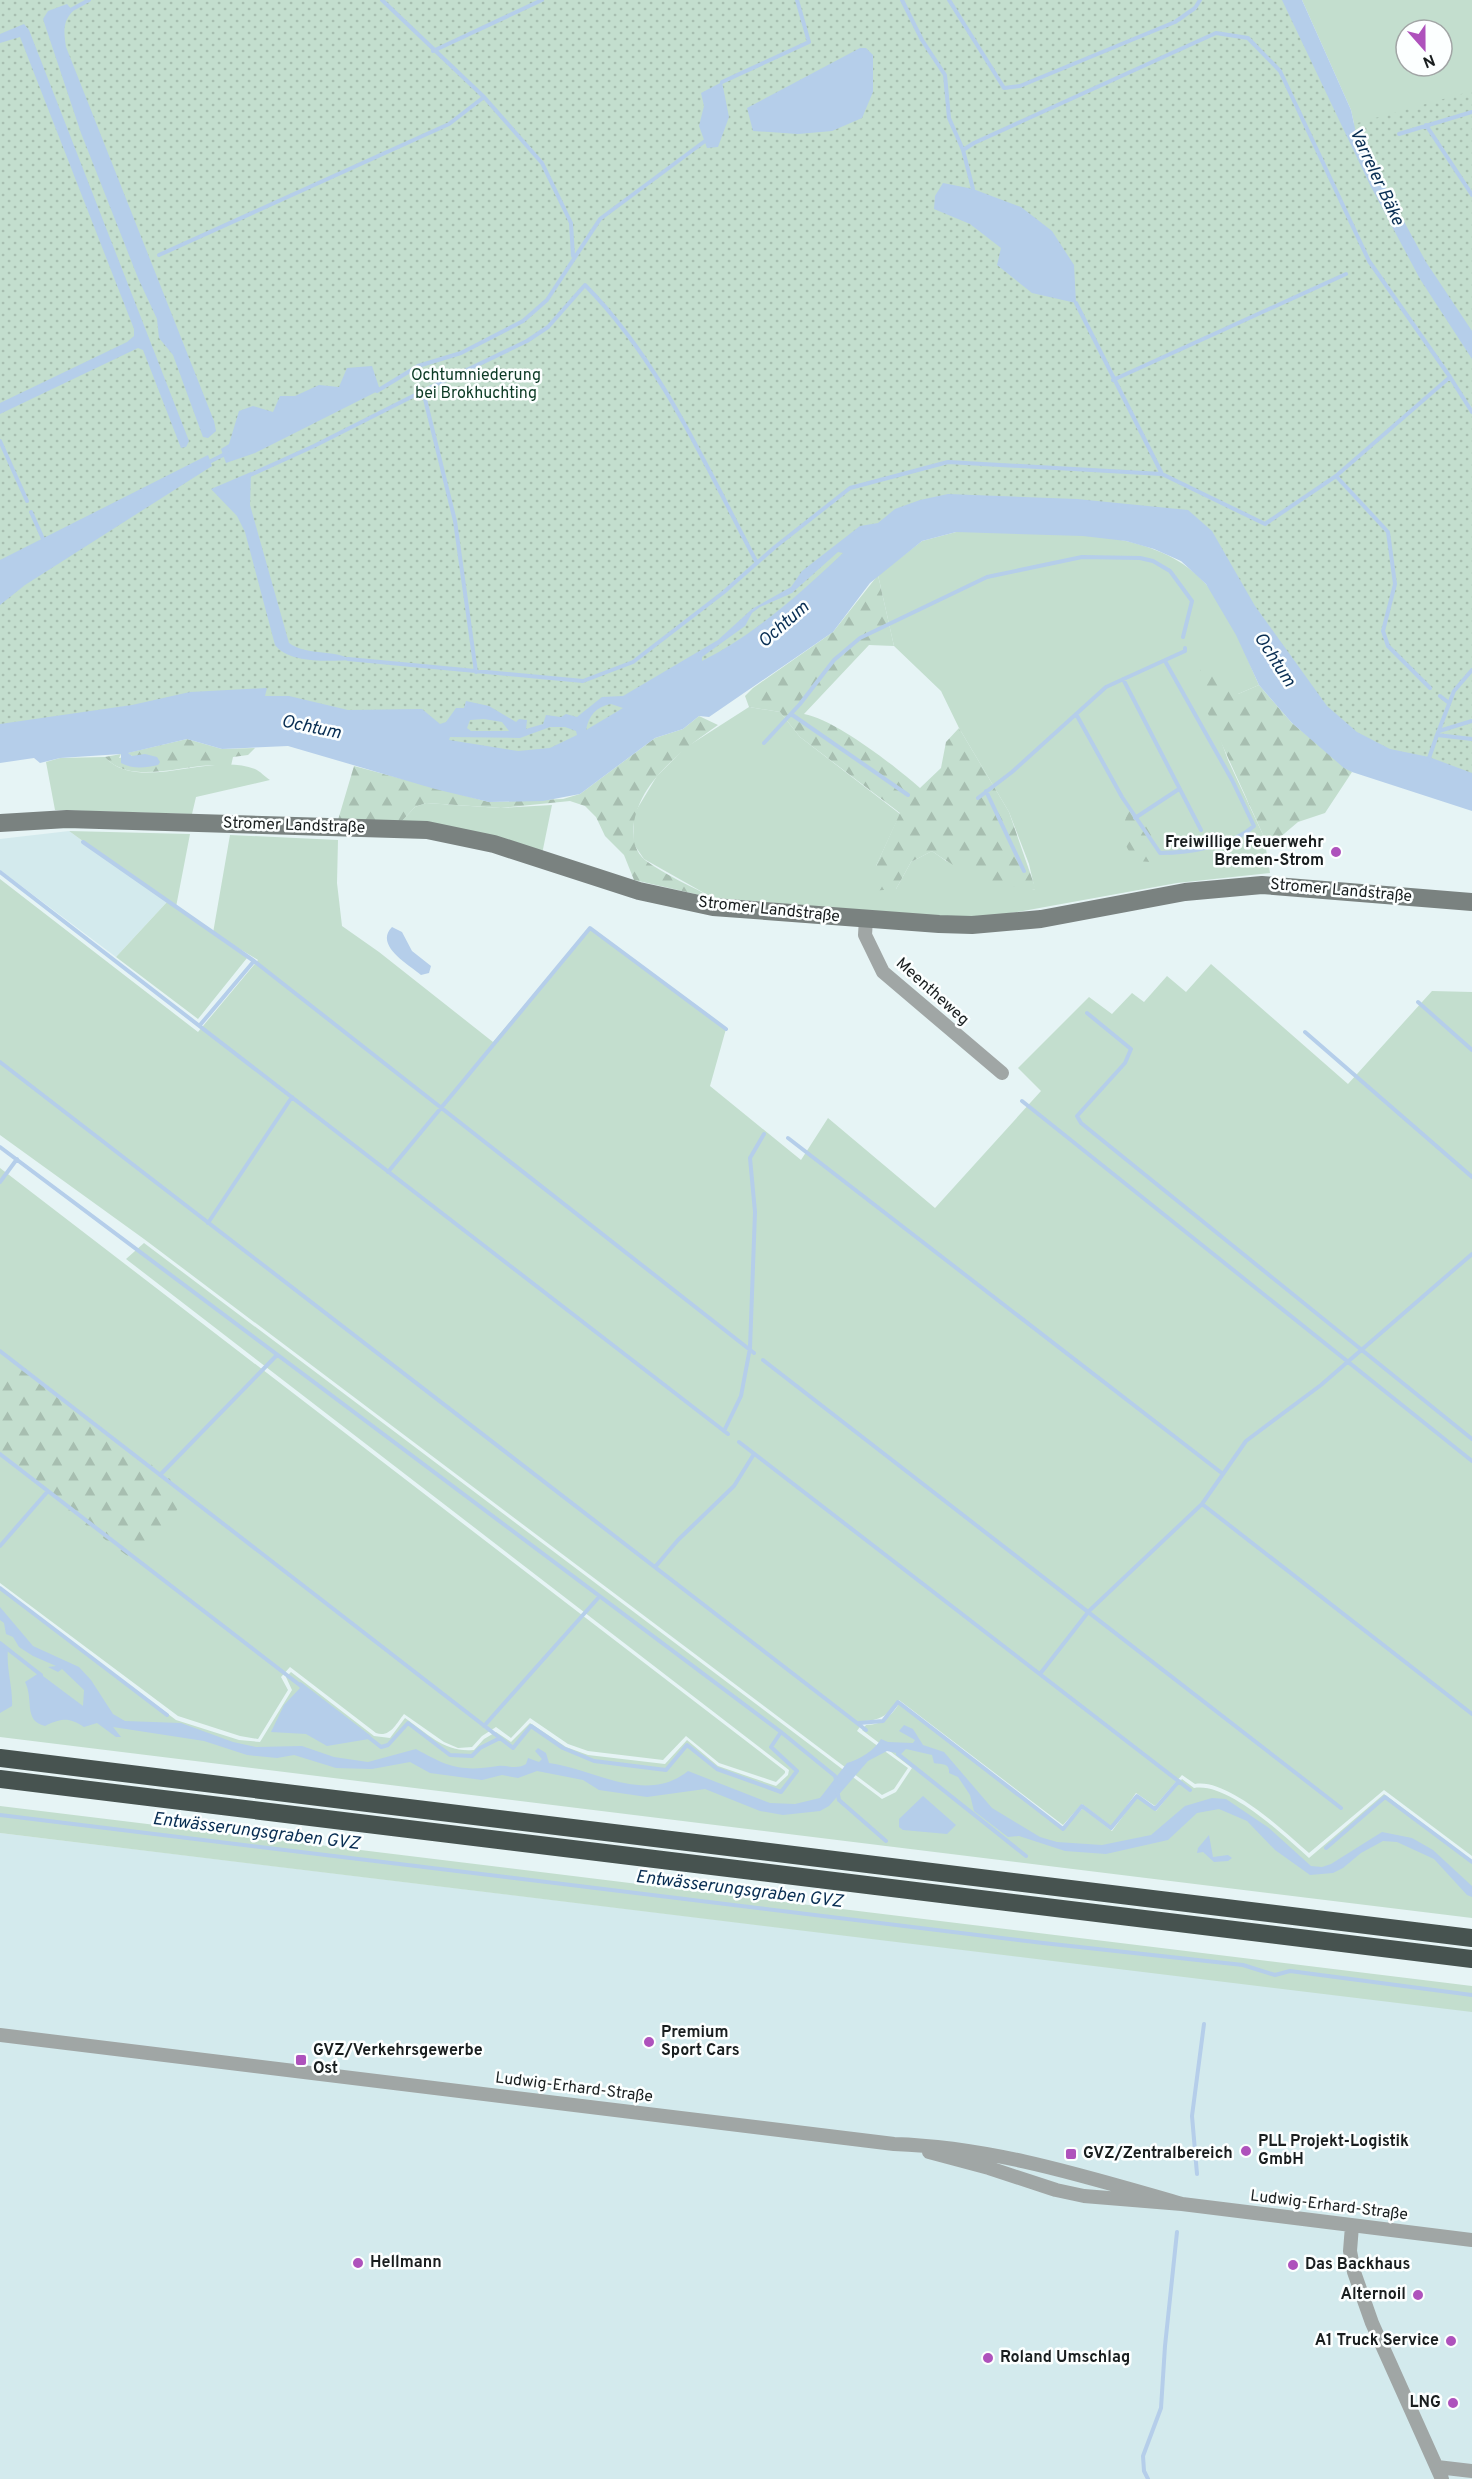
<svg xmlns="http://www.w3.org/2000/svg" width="1472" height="2479" viewBox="0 0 1472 2479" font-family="Overpass,sans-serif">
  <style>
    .built { fill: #d3eaed }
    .grass { fill: #c3dece; fill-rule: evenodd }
    .forest { fill: url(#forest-firs) }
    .park { fill: url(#park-dots) }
    .water { fill: #b5ceea; fill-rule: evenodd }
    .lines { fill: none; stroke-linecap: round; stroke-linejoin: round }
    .stream { stroke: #b5ceea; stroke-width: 4 }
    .street { stroke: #a0a6a5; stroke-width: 14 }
    .secondary { stroke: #7a8280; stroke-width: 18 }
    .highway { stroke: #475350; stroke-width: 18 }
    .poi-dot { fill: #ae52bc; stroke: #fcffff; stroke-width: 2 }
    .labels { text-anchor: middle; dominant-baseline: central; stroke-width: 5; stroke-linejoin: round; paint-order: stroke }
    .park-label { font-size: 16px; fill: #0c3a25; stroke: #fcffff }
    .street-label { font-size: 16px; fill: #191e1f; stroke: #fcffff }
    .poi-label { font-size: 16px; font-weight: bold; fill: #191e1f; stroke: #fcffff; text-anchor: start }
    .water-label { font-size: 18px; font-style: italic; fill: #092e53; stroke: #fcffff }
  </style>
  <defs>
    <pattern id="forest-firs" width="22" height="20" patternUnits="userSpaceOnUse" patternTransform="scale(1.5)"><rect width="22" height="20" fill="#c3dece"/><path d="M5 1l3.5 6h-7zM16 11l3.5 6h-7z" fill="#a7beb0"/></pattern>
    <pattern id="park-dots" width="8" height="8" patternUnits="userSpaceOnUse" patternTransform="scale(1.5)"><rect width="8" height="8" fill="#c3dece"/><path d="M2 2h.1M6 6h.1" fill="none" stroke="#a7beb0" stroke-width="1.8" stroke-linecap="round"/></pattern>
  </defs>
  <rect width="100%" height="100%" fill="#e6f4f5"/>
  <path class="built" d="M 69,831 L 167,902 L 116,957 L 0,870 L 0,839 Z
    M 0,1833 L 1472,2011 L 1472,2479 L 0,2479 Z"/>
  <path class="grass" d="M 1302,0 L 1472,0 L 1472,331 L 1356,133 L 1351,110 ZM 1406,30 L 1442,30 L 1442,66 L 1406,66 Z
    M 956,532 C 1032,533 1151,522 1205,583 C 1230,611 1244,652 1259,685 L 1238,694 L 1216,727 L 1228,760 L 1264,837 L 1270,873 L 1177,883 L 978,919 L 713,898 L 644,859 L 633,843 L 634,814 L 657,776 L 685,748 L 749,707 L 780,712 L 800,737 L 900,814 L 876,866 L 896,889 L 911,862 L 932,851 L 946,861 L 1035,890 L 1029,864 L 1009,812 L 959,728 L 941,691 L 894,646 L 878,575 L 922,541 Z
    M 105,757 C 137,794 211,751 255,769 C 260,771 265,777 270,780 L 196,797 L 192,814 L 55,810 L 46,762 L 60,758 Z
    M 426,803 L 500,808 L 552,805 L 542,854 L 401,822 L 415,807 Z
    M 69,831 L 190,834 L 176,907 L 247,958 L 198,1019 L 116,957 L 167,902 Z
    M 230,835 L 338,840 L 337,883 L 342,926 L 379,952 L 493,1042 L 590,928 L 726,1029 L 710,1086 L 801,1160 L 828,1118 L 935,1208 L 1041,1091 L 1018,1068 L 1089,997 L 1112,1014 L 1132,993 L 1144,1002 L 1167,976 L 1186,992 L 1211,964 L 1348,1084 L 1432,991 L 1472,992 L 1472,1856 L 1384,1790 L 1309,1853 C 1285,1832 1228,1778 1195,1784 L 1182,1775 L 1155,1806 L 1136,1793 L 1112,1827 L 1082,1804 L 1063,1825 L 899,1700 C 888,1714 883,1720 864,1721 L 857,1731 L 908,1768 L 894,1789 L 882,1795 L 144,1239 L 0,1135 L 0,879 L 198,1032 L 258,960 L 213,933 Z
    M 0,1168 L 785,1771 L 785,1773 L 776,1782 L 719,1763 L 686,1736 L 663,1760 L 588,1751 L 568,1744 L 530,1718 L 511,1738 L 496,1727 L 482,1736 L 472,1747 L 458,1748 L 444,1742 L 404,1714 C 396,1724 390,1738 376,1733 L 290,1667 L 281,1677 L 288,1690 L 258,1739 L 240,1736 L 178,1716 L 0,1583 Z
    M 144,1243 L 882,1799 L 896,1792 L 912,1768 L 862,1730 L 866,1725 C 884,1724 889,1718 899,1704 L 1063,1830 L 1083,1808 L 1112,1831 L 1137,1797 L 1156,1811 L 1182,1779 L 1194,1788 C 1228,1782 1284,1836 1309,1858 L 1384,1794 L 1472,1861 L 1472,1918 L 0,1737 L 0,1587 L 176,1720 L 239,1740 L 260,1742 L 292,1690 L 286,1677 L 291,1672 L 374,1736 L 390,1738 L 405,1718 C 428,1734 445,1753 474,1750 L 484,1739 L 496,1732 L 511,1742 L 530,1723 L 566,1747 L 588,1755 L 665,1764 L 687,1740 L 718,1766 L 776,1786 L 788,1775 L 789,1770 L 126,1259 Z
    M 0,1806 L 1472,1986 L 1472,2012 L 0,1833 Z"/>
  <path class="forest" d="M 878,575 L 894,646 L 869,645 L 804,714 C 836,720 895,766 920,788 L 941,768 L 946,742 L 959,728 L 1009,812 L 1036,890 C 992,884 968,877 932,851 L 911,862 L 896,889 L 871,891 L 876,866 L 900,813 L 800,737 L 780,712 L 749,707 L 745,696 L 753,688 L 833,632 Z
    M 1214,663 L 1238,694 L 1259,685 L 1292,723 L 1352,772 L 1325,813 L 1298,822 L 1266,849 L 1264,837 L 1195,685 L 1202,666 Z
    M 699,716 L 718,725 C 682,750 635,784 633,832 C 633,842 636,852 645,860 C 665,875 691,886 713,898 L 634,880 L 624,855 L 605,836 L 596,817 L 585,806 L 570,801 L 501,808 L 426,803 L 415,807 L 401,822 L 338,820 L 354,766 L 489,802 L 563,799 L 580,794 L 655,738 L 683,729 Z
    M 187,739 L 222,749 L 255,748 L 248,755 L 233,757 L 231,766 C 193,759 133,789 105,757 L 121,754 L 119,758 L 145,754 L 132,756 L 127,753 Z
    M 1131,804 L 1138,813 L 1145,808 C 1155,827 1160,842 1151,862 L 1136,861 C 1118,838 1121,830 1131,804 Z
    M 17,1368 L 27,1368 L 170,1479 L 183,1502 L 137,1563 L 0,1462 L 0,1381 Z"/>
  <path class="park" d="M 0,0 L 1298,0 L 1350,125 L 1472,91 L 1472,796 L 1346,754 L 1212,578 L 1118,526 L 931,528 L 566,772 L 224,727 L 0,751 Z"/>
  <path class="water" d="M 1282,0 L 1302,0 L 1351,110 L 1356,133 L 1426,262 L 1472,331 L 1472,359 L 1420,279 L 1370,185 Z
    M 67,4 L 73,11 C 62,22 64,33 66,47 L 214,421 L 216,431 L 208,438 L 203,437 L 173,355 L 159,338 L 157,319 L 138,278 L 81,133 L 43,19 L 48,11 Z
    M 24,24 L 29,30 L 189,441 L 186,447 L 181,448 L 143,350 L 138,348 L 0,414 L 0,403 L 127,342 L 134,336 L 134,329 L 20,37 L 0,43 L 0,34 Z
    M 860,48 L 866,48 L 873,55 L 873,92 L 862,118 L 832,131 L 798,134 L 753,131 L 747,108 Z
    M 722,82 L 729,117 L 718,147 L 707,148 L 699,126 L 704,106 L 701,93 Z
    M 943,183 L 973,189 L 1021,207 L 1052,231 L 1074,265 L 1076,303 L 1032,293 L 997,265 L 1001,248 L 970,224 L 934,209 L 935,196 Z
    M 372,366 L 380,390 L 255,453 L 226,463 L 221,449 L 229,444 L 239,411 L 253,406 L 273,412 L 280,396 L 295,396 L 319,385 L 339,387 L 347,368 Z
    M 208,455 L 212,466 L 25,585 L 0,605 L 0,560 Z
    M 251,472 L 250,505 L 289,643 C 307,656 333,649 353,660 C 331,661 289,664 275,645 L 245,532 L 237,516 L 211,489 Z
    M 948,494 L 1077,499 L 1188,510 L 1212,531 L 1255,606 L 1327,706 L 1357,732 L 1390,749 L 1429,757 L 1472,773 L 1472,811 L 1352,772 L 1344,768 L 1292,723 L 1259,685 L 1236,635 L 1206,584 L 1181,561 L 1154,549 L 1126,541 L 1083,536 L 956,532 L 922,541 L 870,583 L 833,632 L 709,717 L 699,716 L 683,729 L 655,738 L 580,794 L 543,801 L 489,802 L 435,789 L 288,746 L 222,749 L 187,739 L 128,753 L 132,756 L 145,754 L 157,757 L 160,762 L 158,765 C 145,768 132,769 121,763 L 121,754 L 60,758 L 40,763 L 34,758 L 0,763 L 0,724 L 132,705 L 190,692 L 267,688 L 265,696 L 289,696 L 348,710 L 422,709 L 440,724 L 446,722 L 456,708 L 464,708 L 466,701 L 489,706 L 516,722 L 519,719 L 527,720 L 526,729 L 543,724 L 546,715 L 561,717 L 566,714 L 577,717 L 602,697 L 623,696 L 718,640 L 752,609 L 791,587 L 802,571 L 860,526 L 878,523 L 895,509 L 920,500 ZM 838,552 L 843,553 C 801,593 754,635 702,661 L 702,657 L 745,626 L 752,613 L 760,607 L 792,593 ZM 611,704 L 623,708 L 586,730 C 589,715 596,707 611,704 ZM 484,719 L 502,722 L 509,731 L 471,731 L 467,728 L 470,720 ZM 550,727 L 565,727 L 576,731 L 577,735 L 550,748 L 518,751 L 449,740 L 450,737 L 520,738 Z
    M 392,927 L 402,932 L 412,951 L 431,966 L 429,973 L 421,975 C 408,964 374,945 392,927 Z
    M 0,1607 L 33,1646 L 79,1667 L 91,1680 L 113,1714 L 125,1721 L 181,1723 L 233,1742 L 256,1747 L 302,1746 L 334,1757 L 368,1762 L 416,1749 C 448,1767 461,1772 498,1766 C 508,1765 516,1770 526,1764 L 528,1758 L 539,1762 L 542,1759 L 535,1751 L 538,1748 L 546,1753 L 549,1763 C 594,1769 646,1805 688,1771 L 770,1803 L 795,1804 L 820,1798 L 847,1763 C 859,1760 875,1750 881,1739 L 888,1742 L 913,1743 L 915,1740 L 899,1731 L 904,1725 L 913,1729 L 923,1745 L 944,1752 L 992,1808 L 1040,1837 L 1057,1842 L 1102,1845 L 1151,1835 L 1185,1806 L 1212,1798 L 1226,1799 L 1269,1828 L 1311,1866 L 1322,1867 L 1331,1864 L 1382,1832 L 1412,1838 L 1433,1850 L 1472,1886 L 1472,1897 L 1467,1895 L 1434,1859 L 1397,1842 L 1383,1841 L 1361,1853 L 1343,1868 L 1333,1873 L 1310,1875 L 1275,1850 L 1247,1821 L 1219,1809 L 1197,1813 L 1168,1840 L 1106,1854 L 1065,1851 L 1019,1836 L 1008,1837 L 974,1811 L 970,1795 L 958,1777 L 949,1773 C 950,1762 940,1765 934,1763 L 932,1755 L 906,1749 L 899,1756 L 896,1753 L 887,1751 L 868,1761 L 829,1806 L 820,1811 L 783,1815 L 760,1811 L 705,1789 L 647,1797 L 599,1790 L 583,1780 L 537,1771 L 518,1778 L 502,1775 L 482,1780 L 430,1773 L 410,1762 L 372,1769 L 336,1768 L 294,1755 L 277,1758 L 247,1755 L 204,1741 L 113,1727 L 121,1737 L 116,1737 L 97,1723 L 84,1727 C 69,1717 61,1718 45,1726 C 23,1721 34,1699 25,1682 L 39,1673 L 83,1706 L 84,1690 L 62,1669 L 58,1672 L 48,1667 L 56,1666 L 33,1656 L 19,1647 L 13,1637 L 6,1634 L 4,1623 L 0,1620 Z
    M 0,1642 L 8,1648 C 6,1670 13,1687 12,1706 L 0,1713 Z
    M 300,1682 L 302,1683 L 371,1736 L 369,1739 L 327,1746 L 306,1734 L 271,1732 L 284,1705 L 300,1688 L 298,1685 Z
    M 923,1796 L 956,1825 L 947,1834 L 903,1830 L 899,1827 L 899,1819 Z
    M 1209,1835 L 1213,1857 L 1228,1855 L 1232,1858 L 1228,1861 L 1214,1862 L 1203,1852 L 1197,1853 L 1198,1848 Z"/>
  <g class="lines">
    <path class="stream" d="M 382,0 L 484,97 L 542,163 L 571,223 L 573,256
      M 902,0 L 922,40 L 945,75 L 949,118 L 963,150
      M 949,0 L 1004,88 L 1020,86 L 1175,22 L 1195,8 L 1200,0
      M 67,12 L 89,0
      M 433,51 L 542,0
      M 722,82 L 809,42 L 797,0
      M 1426,125 L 1472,195
      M 1399,134 L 1472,112
      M 973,189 L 963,150 L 974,143 L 1216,33 L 1248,38 L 1280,71 L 1369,261 L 1450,377
      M 159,255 L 449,124 L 484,97
      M 1076,303 L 1162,474 L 1265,524 L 1336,476 L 1450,377 L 1472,412
      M 1113,380 L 1346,274
      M 377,391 L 418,366 L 461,353 L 523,321 L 547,300 L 600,219 L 705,141
      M 0,441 L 27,501
      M 207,463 L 227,453
      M 248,476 L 314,446 L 423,391
      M 1336,476 L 1388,532 L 1395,584 L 1383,631 L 1388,646 L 1430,688
      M 31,512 L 44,541
      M 348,659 L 583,681 L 633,662 L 724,592 L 775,547 L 850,488 L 948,462 L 1162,474
      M 476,672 L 455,521 L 423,391 L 527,341 L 548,327 L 585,285 C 662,363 706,467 757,563
      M 1123,679 L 1201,830
      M 1440,696 L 1449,703
      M 791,714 L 908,795
      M 1076,714 L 1122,797 L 1160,853 C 1190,853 1231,846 1254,826 L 1232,780 L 1165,661
      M 1439,731 L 1472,721
      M 1437,735 L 1454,691 L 1472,670
      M 764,743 L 800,704 L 834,660 L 860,638 L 987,577 L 1082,557 L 1140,558 L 1153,561 L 1170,571 L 1192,601 L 1183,637
      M 1428,761 L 1437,735 L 1472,739
      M 986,791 L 1024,871
      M 978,798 L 1012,772 L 1106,687 L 1185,651 L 1185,648
      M 1135,818 L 1179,789
      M 83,842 L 254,961 L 754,1353
      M 0,872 L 728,1434
      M 1418,1002 L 1472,1050
      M 1087,1013 L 1131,1049 L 1125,1063 L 1077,1116 L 1081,1123 L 1472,1439
      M 200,1025 L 254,961
      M 1305,1032 L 1472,1177
      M 0,1062 L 866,1730
      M 1022,1101 L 1472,1461
      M 788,1138 L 1223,1474
      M 0,1147 L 781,1732 L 835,1776 L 836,1780
      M 388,1172 L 590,928 L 726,1029
      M 0,1182 L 17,1159
      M 208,1223 L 292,1097
      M 0,1351 L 513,1748 L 531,1726 L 563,1748 L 594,1761 L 666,1770 L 687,1745 L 717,1769 L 781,1792 L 797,1771 L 771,1747 L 781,1732
      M 763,1360 L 1341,1808
      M 724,1431 L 741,1396 L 750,1348 L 755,1212 L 750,1158 L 764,1134
      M 739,1442 L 1190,1790
      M 0,1454 L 301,1686
      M 160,1475 L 277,1355
      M 1202,1504 L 1472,1714
      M 0,1546 L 48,1491
      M 655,1567 L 678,1540 L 734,1486 L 754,1454
      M 0,1588 L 167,1715
      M 0,1643 L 41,1675
      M 1040,1674 L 1089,1611 L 1202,1504 L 1246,1441 L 1321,1385 L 1472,1254
      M 859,1723 L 883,1721 L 898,1702 L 1063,1829 L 1082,1806 L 1111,1828 L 1137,1796 L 1155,1809 L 1179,1781
      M 484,1726 L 599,1597
      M 367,1736 L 381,1747 L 388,1745 L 408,1723 L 450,1755 L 472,1756 L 480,1748 L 500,1738
      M 898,1754 L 1026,1856
      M 837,1790 L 839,1800 L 886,1841
      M 0,1815 L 1043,1943 L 1243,1965 L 1275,1975 L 1290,1971 L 1472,1995
      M 1326,1848 L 1385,1797 L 1472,1862
      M 1197,2174 L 1192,2116 L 1204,2024
      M 1148,2479 L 1144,2471 L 1143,2456 L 1161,2408 L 1165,2346 L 1177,2232"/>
    <path class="street" d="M 866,919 L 865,935 L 883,972 L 1002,1073
      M 0,2035 L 894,2144 C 993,2147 1087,2177 1182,2204
      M 929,2152 L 989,2168 L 1056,2190 L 1084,2196 L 1182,2204 L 1472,2240
      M 1352,2226 L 1350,2251 L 1354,2272 L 1372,2323 L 1442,2479
      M 1437,2467 L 1472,2471"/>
    <path class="secondary" d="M 0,823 L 67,819 L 427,830 L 494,844 L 639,891 L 713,907 L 939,924 L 972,925 L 1041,919 L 1185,892 L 1262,885 L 1472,902"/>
    <path class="highway" d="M 0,1758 L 1472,1938
      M 0,1779 L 1472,1959"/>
  </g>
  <g class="poi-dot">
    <circle cx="1336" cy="852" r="6"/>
    <circle cx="649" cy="2042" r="6"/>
    <rect x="295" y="2054" width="12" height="12" rx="3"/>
    <circle cx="1246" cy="2151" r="6"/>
    <rect x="1065" y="2148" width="12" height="12" rx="3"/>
    <circle cx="358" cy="2263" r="6"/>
    <circle cx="1293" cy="2265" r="6"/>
    <circle cx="1418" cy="2295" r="6"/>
    <circle cx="1451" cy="2341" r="6"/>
    <circle cx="988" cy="2358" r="6"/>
    <circle cx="1453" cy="2403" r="6"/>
  </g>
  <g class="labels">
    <g class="park-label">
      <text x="476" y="376">Ochtumniederung<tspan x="476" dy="18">bei Brokhuchting</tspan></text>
    </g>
    <g class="street-label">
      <text transform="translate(294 826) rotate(2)">Stromer Landstraße</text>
      <text transform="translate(1341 891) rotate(5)">Stromer Landstraße</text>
      <text transform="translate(769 910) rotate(6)">Stromer Landstraße</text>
      <text transform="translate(932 992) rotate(42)">Meentheweg</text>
      <text transform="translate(574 2088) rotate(7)">Ludwig-Erhard-Straße</text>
      <text transform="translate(1329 2206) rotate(7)">Ludwig-Erhard-Straße</text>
    </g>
    <g class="poi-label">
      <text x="1324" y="843" text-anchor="end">Freiwillige Feuerwehr<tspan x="1324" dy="18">Bremen-Strom</tspan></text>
      <text x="661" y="2033">Premium<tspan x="661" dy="18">Sport Cars</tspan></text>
      <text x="313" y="2051">GVZ/Verkehrsgewerbe<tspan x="313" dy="18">Ost</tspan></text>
      <text x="1258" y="2142">PLL Projekt-Logistik<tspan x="1258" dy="18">GmbH</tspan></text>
      <text x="1083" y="2154">GVZ/Zentralbereich</text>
      <text x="370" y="2263">Hellmann</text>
      <text x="1305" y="2265">Das Backhaus</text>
      <text x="1406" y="2295" text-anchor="end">Alternoil</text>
      <text x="1439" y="2341" text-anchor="end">A1 Truck Service</text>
      <text x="1000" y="2358">Roland Umschlag</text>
      <text x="1441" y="2403" text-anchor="end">LNG</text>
    </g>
    <g class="water-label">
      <text transform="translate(1376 177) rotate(65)">Varreler Bäke</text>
      <text transform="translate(784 625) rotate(-41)">Ochtum</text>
      <text transform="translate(1274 660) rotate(57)">Ochtum</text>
      <text transform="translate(311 728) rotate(12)">Ochtum</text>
      <text transform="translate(256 1832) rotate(7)">Entwässerungsgraben GVZ</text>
      <text transform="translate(739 1890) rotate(7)">Entwässerungsgraben GVZ</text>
    </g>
  </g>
  <g transform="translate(1424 48) rotate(159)"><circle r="28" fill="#fcffff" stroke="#a1a5a5" stroke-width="1.5"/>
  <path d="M0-4.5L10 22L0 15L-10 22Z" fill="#ae52bc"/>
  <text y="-9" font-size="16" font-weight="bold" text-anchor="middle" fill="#191e1f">N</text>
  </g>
</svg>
